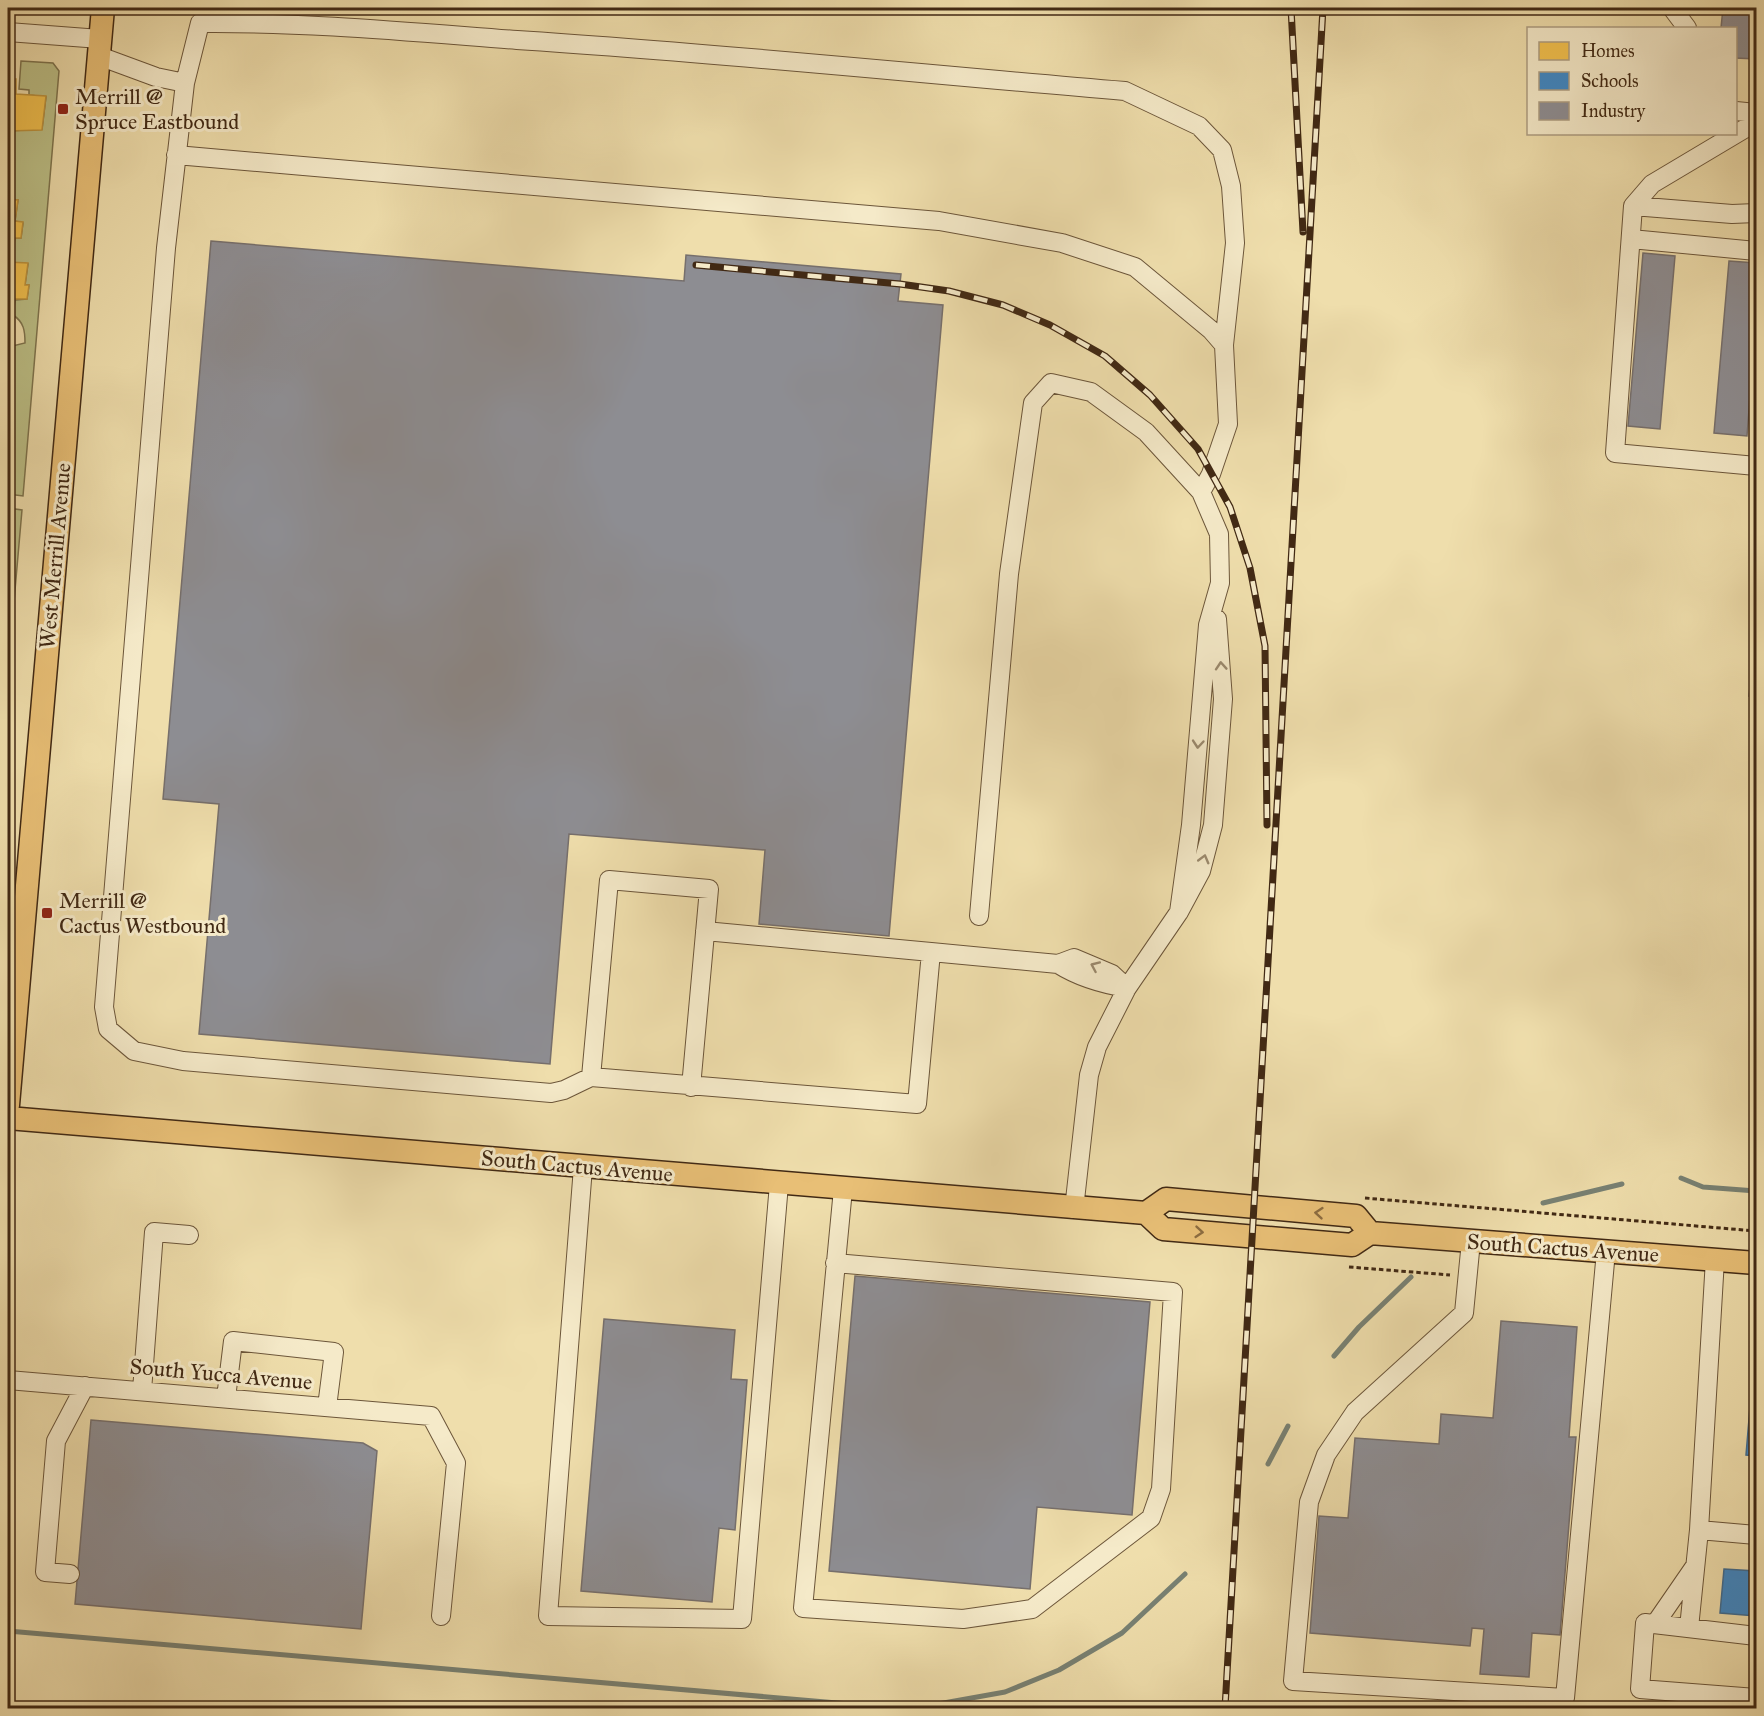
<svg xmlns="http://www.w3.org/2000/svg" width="1764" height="1716" viewBox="0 0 1764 1716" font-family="'IM FELL Great Primer',serif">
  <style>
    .green { fill: #bcc087; stroke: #7e744e; stroke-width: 1.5 }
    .homes { fill: #f2c14e; stroke: #bd933d; stroke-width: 1.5 }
    .schools { fill: #3f88c5; stroke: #406c90; stroke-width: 1.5 }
    .industry { fill: #8d8d92; stroke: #766f6c; stroke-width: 1.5 }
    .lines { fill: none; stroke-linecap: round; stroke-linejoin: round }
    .stream { stroke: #788173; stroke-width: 5 }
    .minor-casing { stroke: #6c563a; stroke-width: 20 }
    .major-casing { stroke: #412914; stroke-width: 25 }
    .path { stroke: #412914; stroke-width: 3; stroke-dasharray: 4.5 3; stroke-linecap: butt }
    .minor { stroke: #f5eac9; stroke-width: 18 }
    .major { stroke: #e8bf76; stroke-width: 22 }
    .rail-casing { stroke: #412914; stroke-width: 7 }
    .rail { stroke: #f5eac9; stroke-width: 4.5; stroke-dasharray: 14; stroke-linecap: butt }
    .oneway { stroke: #9b8a6e }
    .oneway2 { stroke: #8c6c40 }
    .poi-dot { fill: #8f2418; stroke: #f5eac9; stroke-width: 2 }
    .labels { text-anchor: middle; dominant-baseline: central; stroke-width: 6; stroke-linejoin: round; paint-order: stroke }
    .poi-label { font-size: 22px; fill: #412914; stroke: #f5eac9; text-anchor: start }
    .street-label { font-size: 22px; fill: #412914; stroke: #f5eac9 }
  </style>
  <rect width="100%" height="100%" fill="#efdeac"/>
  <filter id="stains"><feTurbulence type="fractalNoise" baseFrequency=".00333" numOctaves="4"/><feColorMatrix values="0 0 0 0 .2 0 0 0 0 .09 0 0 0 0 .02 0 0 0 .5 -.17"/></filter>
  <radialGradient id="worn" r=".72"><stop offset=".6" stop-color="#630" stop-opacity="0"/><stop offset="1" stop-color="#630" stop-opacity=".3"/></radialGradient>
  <path class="green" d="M 21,61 L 53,63 L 59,71 L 23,496 L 8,494 L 8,491 L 12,491 L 13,477 L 8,476 L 8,347 L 25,343 C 25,331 24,322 13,315 L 15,300 L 27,299 L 29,285 L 25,285 L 28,264 L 8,262 L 15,238 L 21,238 L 23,223 L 15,221 L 18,200 L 8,199 L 8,131 L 42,129 L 46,97 L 29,95 L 29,90 L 19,89 Z
    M 8,508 L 22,510 L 8,670 Z"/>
  <path class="homes" d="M 8,79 L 16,79 L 16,94 L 46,96 L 42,130 L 8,131 Z
    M 8,199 L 18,200 L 15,221 L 23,222 L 21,238 L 15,238 L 12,256 L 8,256 Z
    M 8,262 L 28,263 L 25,285 L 29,285 L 27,299 L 11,299 L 9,318 Z"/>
  <path class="schools" d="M 1753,1371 L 1756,1371 L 1756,1456 L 1746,1455 Z
    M 1724,1569 L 1756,1571 L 1756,1616 L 1720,1613 Z"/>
  <path class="industry" d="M 1723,8 L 1756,8 L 1756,59 L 1736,58 L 1736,28 L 1721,28 Z
    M 211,241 L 684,281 L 686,255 L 901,274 L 898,301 L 943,305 L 889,936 L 759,924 L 765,850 L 569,834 L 550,1064 L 199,1034 L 219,804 L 163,799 Z
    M 1643,253 L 1675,256 L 1660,429 L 1628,426 Z
    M 1729,261 L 1756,263 L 1756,317 L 1747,436 L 1714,433 Z
    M 1752,668 L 1756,669 L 1756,697 L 1749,696 Z
    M 855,1276 L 1150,1302 L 1132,1515 L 1037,1507 L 1030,1589 L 829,1571 Z
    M 604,1319 L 735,1330 L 731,1379 L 747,1380 L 735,1530 L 719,1528 L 712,1602 L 581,1591 Z
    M 1501,1321 L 1577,1327 L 1569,1437 L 1576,1437 L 1560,1635 L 1532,1633 L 1529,1677 L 1480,1674 L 1484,1629 L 1472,1628 L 1470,1646 L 1310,1633 L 1319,1516 L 1348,1518 L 1355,1438 L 1439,1444 L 1441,1414 L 1493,1418 Z
    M 91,1420 L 363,1443 L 377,1451 L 361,1629 L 75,1604 Z"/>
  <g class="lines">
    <path class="stream" d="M 1681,1178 L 1703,1187 L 1756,1191
      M 1543,1203 L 1622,1184
      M 1334,1356 L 1359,1327 L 1411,1277
      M 1268,1464 L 1288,1426
      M 8,1631 L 872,1706 L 938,1704 L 1005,1692 L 1059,1670 L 1122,1633 L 1185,1574"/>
    <g class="minor-casing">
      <path id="minor" d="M 1672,8 L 1687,28
        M 8,32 L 100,39
        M 99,56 L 156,77 L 185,83 L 166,248 L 104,1007 L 108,1029 L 134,1051 L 183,1061 L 551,1093 L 564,1090 L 591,1077 L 609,880 L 709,889 L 691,1087
        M 185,83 L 200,23 C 306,22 411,32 517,40 C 720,53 922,74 1125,91 L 1199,126 L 1222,150 L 1231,186 L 1235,243 L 1224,345
        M 1736,111 L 1756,113
        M 1756,122 L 1652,184 L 1633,206 L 1615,453 L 1756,466
        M 176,155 L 939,221 L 1062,243 L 1135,267 L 1211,330 L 1224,345 L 1228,424 L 1211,474 L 1201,492
        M 1633,206 L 1732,214 L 1756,213
        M 1631,239 L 1756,251
        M 979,916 L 1009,574 L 1033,403 L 1051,383 L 1091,392 L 1146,432 L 1201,492 L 1219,534 L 1220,583 L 1208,625 L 1191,825 L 1179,912
        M 705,931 L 931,952
        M 1058,964 C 1080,978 1102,984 1127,988
        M 591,1077 L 917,1104 L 931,952 L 1058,964 L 1074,958 L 1112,974 L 1127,988
        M 583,1167 L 548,1616 L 742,1619 L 779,1184
        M 1074,1209 L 1089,1075 L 1097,1047 L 1127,988 L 1179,912 L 1201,871 L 1213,825 L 1223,699 L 1217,619
        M 1471,1241 L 1464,1313 L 1355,1412 L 1326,1455 L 1309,1502 L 1293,1681 L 1565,1698 L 1606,1251
        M 835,1263 L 1173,1292 L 1161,1489 L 1151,1518 L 1032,1609 L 963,1619 L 803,1608 L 843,1189
        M 8,1380 L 431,1416 L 456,1463 L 441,1616
        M 142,1391 L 154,1232 L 189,1235
        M 226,1398 L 233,1341 L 334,1352 L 327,1407
        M 1699,1530 L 1756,1535
        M 70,1574 L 45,1572 L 56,1441 L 85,1386
        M 1655,1624 L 1695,1566
        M 1689,1628 L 1699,1530 L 1715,1259
        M 1756,1636 L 1645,1623 L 1640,1689 L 1756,1698"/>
    </g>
    <g class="major-casing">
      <path id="major" d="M 8,1105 L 103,8
        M 8,1118 L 1146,1213 L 1163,1229 L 1352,1245 L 1370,1233 L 1756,1263
        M 1146,1213 L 1166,1199 L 1356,1216 L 1370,1233"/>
    </g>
    <path class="path" d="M 1365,1198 L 1756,1231
      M 1349,1267 L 1450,1275"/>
    <use href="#minor" class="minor"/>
    <use href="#major" class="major"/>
    <g class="rail-casing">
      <path id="rail" d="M 1291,8 L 1303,232
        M 696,265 L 900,284 L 949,291 L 1003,305 L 1050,325 L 1105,356 L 1150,395 L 1198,449 L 1230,507 L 1250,568 L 1265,646 L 1267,825
        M 1225,1708 L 1323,8"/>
    </g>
    <use href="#rail" class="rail"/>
  </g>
  <defs><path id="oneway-chevron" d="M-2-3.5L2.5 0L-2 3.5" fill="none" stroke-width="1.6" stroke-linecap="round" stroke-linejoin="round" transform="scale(1.5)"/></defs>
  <g class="oneway">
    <use href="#oneway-chevron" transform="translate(1221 666) rotate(-94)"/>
    <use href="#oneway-chevron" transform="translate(1198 744) rotate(95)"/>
    <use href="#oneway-chevron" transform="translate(1204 859) rotate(-75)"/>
    <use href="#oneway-chevron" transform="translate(1095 966) rotate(-156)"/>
  </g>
  <g class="oneway2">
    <use href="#oneway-chevron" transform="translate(1319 1213) rotate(-175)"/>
    <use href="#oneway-chevron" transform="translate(1199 1232) rotate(5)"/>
  </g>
  <g class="poi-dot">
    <rect x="57" y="103" width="12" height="12" rx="3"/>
    <rect x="41" y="907" width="12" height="12" rx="3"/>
  </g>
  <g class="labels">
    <g class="poi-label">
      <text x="75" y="96">Merrill @<tspan x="75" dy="25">Spruce Eastbound</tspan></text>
      <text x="59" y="900">Merrill @<tspan x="59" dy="25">Cactus Westbound</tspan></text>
    </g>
    <g class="street-label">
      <text transform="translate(55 556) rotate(-85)">West Merrill Avenue</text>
      <text transform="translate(577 1166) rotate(5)">South Cactus Avenue</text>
      <text transform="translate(1563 1248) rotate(4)">South Cactus Avenue</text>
      <text transform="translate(221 1374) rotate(5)">South Yucca Avenue</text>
    </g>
  </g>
  <rect width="1764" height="1716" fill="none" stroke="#efdeac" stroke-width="30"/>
  <rect x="9" y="9" width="1746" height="1698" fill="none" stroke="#412914" stroke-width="3"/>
  <rect x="15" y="15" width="1734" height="1686" fill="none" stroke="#412914" stroke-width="1.5"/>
  <rect x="1527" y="27" width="210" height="108" fill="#f5eac9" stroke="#ad9d81" stroke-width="1.5"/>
  <rect x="1539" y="42" width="30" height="18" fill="#f2c14e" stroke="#ad9d81" stroke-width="1.5"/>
  <text x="1581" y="57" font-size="18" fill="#412914">Homes</text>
  <rect x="1539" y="72" width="30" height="18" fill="#3f88c5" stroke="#ad9d81" stroke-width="1.5"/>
  <text x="1581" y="87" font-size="18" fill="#412914">Schools</text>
  <rect x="1539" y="102" width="30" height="18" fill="#8d8d92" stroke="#ad9d81" stroke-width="1.5"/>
  <text x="1581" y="117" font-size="18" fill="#412914">Industry</text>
  <rect width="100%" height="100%" filter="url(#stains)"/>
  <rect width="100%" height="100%" fill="url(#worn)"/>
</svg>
